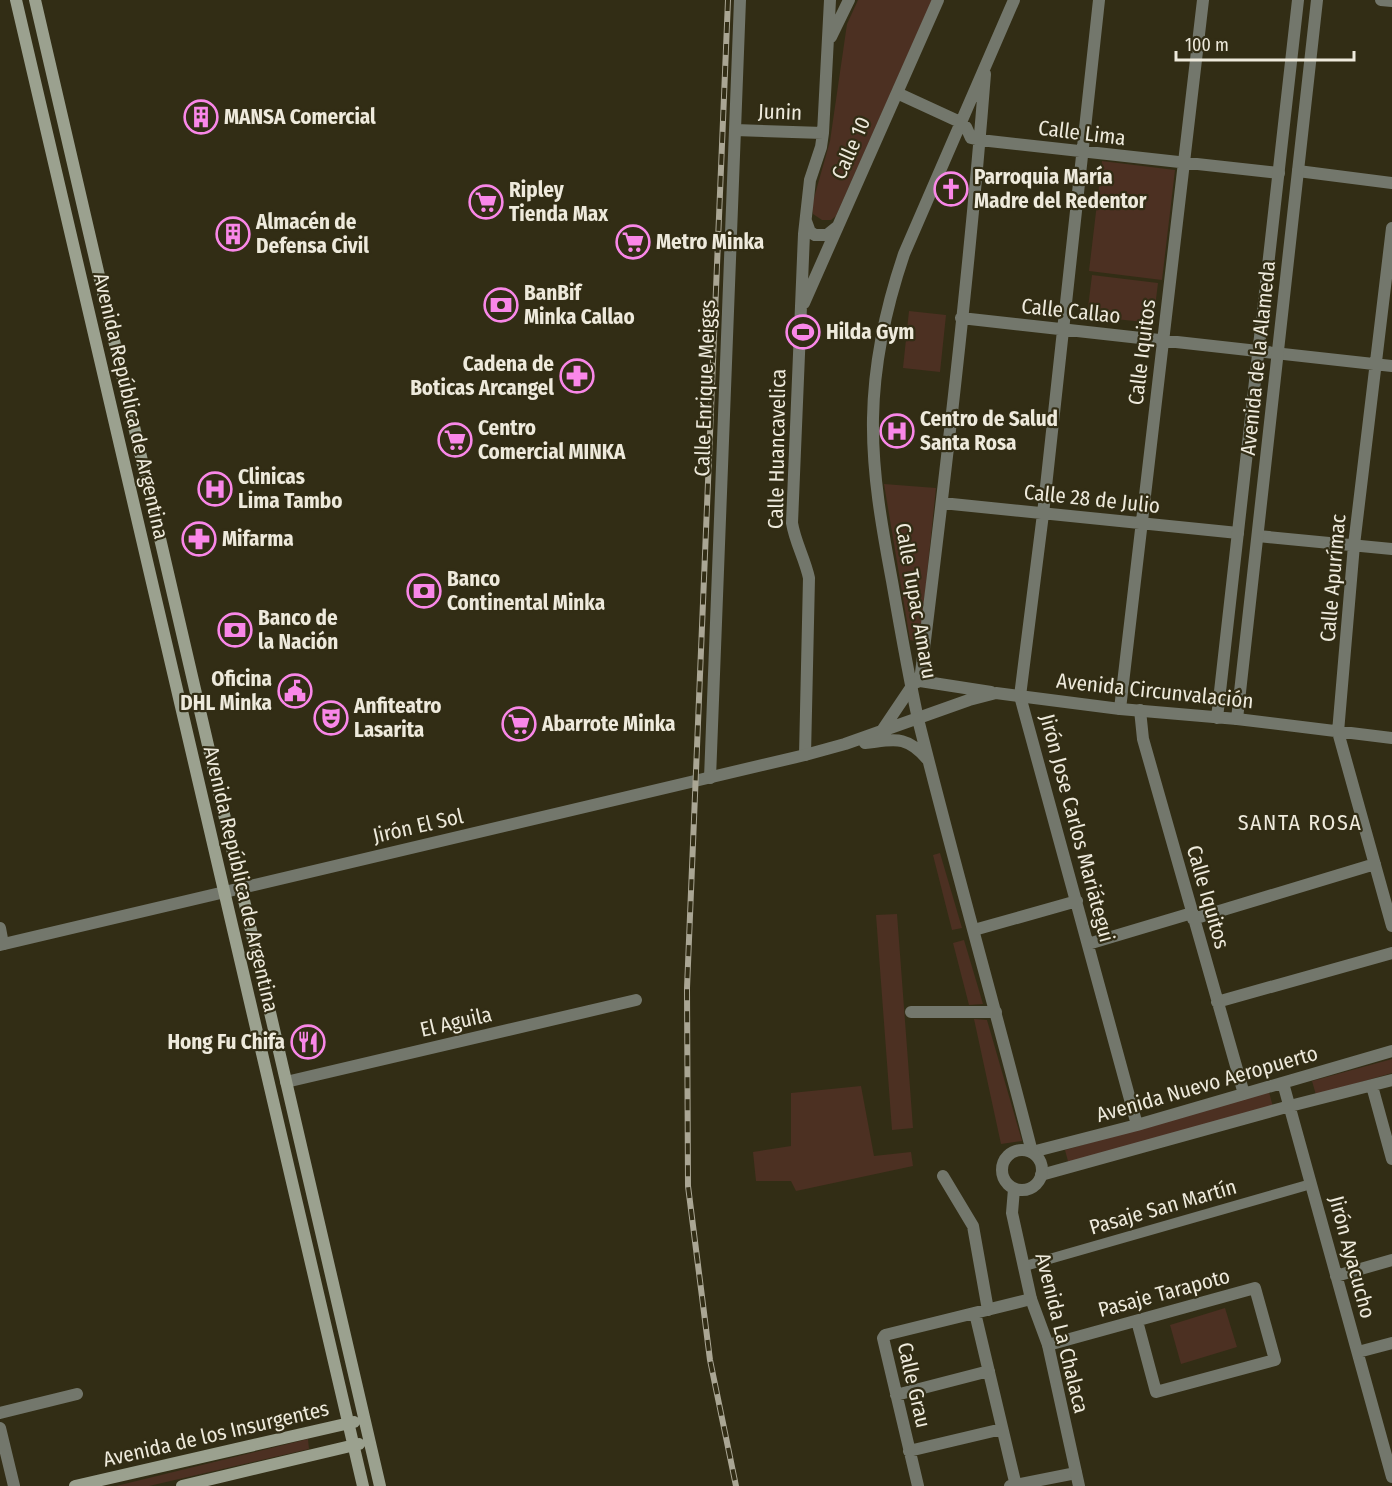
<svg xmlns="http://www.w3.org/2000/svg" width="1392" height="1486" viewBox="0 0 1392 1486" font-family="'Fira Sans Condensed',sans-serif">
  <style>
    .green { fill: #4c3022 }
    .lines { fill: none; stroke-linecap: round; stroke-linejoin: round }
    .pedestrian { stroke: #73776c; stroke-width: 10 }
    .minor { stroke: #73776c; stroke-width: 12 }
    .tertiary { stroke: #73776c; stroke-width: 12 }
    .secondary { stroke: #9ba18f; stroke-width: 12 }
    .rail-casing { stroke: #aaa694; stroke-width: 6 }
    .rail { stroke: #322d15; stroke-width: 4; stroke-dasharray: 11; stroke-linecap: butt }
    .labels { text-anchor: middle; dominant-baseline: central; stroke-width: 4.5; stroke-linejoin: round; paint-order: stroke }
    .street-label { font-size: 21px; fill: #eeeadc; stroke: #322d15 }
    .poi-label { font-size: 21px; font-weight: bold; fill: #eeeadc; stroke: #322d15; text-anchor: start }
    .neighbourhood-label { font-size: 22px; letter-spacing: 1.5px; fill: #eeeadc; stroke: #322d15 }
  </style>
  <rect width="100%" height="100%" fill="#322d15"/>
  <path class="green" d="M 858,0 L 932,0 L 836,216 L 831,220 L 822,220 L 813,214 L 812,205 L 830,141 L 847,24 Z
    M 1102,161 L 1175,170 L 1162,280 L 1089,271 Z
    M 1092,275 L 1158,283 L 1153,323 L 1087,316 Z
    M 909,311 L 946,315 L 940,372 L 903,368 Z
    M 884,484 L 936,488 L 920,642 L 910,640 Z
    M 940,853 L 962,928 L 952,930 L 933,855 Z
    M 897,914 L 913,1128 L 892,1130 L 876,915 Z
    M 964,940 L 983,1004 L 969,1005 L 953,943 Z
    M 974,1019 L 987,1020 L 1022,1141 L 1001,1144 Z
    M 1392,1059 L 1392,1073 L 1316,1095 L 1312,1081 Z
    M 861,1086 L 874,1156 L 911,1152 L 913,1166 L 796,1191 L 791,1181 L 756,1181 L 753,1152 L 791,1146 L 791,1093 Z
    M 1269,1092 L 1273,1107 L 1069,1165 L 1065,1150 Z
    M 1225,1308 L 1237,1347 L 1181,1364 L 1170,1325 Z
    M 308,1439 L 309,1449 L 149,1486 L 116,1486 Z"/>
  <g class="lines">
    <path class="pedestrian" d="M 1025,1266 L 1311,1184"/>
    <path class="minor" d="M 1099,0 L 1043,514 L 1020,696 L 1137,1125
      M 1381,0 L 1392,1
      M 831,37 L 849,0
      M 897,93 L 960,122 L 966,127 L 971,138 L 980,140 L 1279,173
      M 735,130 L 823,133
      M 1298,171 L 1392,183
      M 806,221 L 810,232 L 815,235 L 827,235 L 837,227
      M 1392,228 L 1354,545 L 1338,732 L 1392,926
      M 804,303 L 938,0
      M 961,318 L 1392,366
      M 942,503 L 1238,533
      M 1258,536 L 1392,549
      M 920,681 C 945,479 969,277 985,74
      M 1120,709 L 1203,0
      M 1140,710 L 1143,739 L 1244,1094
      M 918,719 C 908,673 900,627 892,581 C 882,528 872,473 873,418 C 874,362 886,307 904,254 L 1014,0
      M 1237,719 L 1392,738
      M 805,755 L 809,578 C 805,559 795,542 792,523 L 804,234 L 810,180 L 821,147 L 823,133 L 830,0
      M 710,778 L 740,0
      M 1193,919 L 1375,864
      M 0,928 L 3,944
      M 974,930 L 1077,901
      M 1088,944 L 1192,913
      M 1217,1002 L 1392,953
      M 911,1012 L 996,1012
      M 286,1082 L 636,1000
      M 1283,1083 L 1392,1477
      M 1372,1086 L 1392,1159
      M 1032,1152 L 1137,1125 L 1392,1051
      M 1041,1175 L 1290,1106 L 1392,1080
      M 943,1176 L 973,1226 L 988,1310
      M 1336,1276 L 1392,1260
      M 975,1313 L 1016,1486
      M 1048,1345 L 1255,1288 L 1275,1360 L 1156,1392 L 1137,1321
      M 1358,1352 L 1392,1343
      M 896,1395 L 989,1371
      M 0,1413 L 77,1394
      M 0,1428 L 14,1486
      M 909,1451 L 1002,1429
      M 918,1486 L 883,1338 L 885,1335 L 1031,1299
      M 1010,1486 L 1076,1473"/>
    <path class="tertiary" d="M 1217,718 L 1298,0
      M 918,719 C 954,864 995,1007 1032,1152
      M 881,732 L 914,683 L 920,681 L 991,692
      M 865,743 C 893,740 906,734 927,759
      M 0,945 L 805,755 L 845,744 L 969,700 L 996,693 L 1120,709 L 1237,719 L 1317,0
      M1002 1170a20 20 0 1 1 40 0a20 20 0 1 1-40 0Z
      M 1014,1189 L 1012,1213 L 1031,1299 L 1048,1345 L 1079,1486"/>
    <path class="secondary" d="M 16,0 L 363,1486
      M 35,0 L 380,1486
      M 75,1486 L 354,1422
      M 182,1486 L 359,1444"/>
    <g class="rail-casing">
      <path id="rail" d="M 728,0 L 687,988 L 688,1186 L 710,1360 L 736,1486"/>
    </g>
    <use href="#rail" class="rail"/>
  </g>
  <defs>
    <g id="building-ring" transform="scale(1.725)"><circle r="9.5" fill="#322d15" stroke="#f987e8" stroke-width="1.5"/><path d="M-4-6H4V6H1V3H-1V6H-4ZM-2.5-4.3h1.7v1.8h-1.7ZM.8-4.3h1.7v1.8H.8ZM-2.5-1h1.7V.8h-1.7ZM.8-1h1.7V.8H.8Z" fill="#f987e8"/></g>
    <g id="church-ring" transform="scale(1.725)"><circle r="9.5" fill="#322d15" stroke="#f987e8" stroke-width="1.5"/><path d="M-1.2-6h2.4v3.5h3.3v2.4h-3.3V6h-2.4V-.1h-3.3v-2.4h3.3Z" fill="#f987e8"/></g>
    <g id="supermarket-ring" transform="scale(1.725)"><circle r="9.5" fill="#322d15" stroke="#f987e8" stroke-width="1.5"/><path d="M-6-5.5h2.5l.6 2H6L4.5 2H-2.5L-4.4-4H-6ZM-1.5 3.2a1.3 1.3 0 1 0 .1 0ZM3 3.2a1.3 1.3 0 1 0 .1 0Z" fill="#f987e8"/></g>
    <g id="bank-ring" transform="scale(1.725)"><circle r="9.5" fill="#322d15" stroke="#f987e8" stroke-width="1.5"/><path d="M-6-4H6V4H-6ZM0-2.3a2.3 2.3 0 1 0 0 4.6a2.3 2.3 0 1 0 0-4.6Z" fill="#f987e8"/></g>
    <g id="stadium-ring" transform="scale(1.725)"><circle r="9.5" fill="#322d15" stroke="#f987e8" stroke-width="1.5"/><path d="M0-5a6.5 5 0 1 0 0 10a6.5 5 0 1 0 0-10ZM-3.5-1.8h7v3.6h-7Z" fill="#f987e8"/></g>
    <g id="pharmacy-ring" transform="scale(1.725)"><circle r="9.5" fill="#322d15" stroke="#f987e8" stroke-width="1.5"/><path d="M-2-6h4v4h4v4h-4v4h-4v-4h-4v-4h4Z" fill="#f987e8"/></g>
    <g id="hospital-ring" transform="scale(1.725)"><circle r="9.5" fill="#322d15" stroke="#f987e8" stroke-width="1.5"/><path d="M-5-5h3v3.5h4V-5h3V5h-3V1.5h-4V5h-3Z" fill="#f987e8"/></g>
    <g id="civic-ring" transform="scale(1.725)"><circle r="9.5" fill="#322d15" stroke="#f987e8" stroke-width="1.5"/><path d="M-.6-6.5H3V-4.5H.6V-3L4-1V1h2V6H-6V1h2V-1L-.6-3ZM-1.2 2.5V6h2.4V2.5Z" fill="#f987e8"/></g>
    <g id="theatre-ring" transform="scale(1.725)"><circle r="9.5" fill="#322d15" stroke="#f987e8" stroke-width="1.5"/><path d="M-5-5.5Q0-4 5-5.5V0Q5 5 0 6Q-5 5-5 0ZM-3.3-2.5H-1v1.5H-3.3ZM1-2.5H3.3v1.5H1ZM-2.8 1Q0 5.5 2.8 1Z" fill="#f987e8"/></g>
    <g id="restaurant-ring" transform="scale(1.725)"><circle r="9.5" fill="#322d15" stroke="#f987e8" stroke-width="1.5"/><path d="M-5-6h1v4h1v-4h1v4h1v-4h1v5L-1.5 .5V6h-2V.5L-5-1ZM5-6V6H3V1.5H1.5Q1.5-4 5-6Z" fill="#f987e8"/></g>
  </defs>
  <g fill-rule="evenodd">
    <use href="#building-ring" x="201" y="117"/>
    <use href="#church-ring" x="951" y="189"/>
    <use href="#supermarket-ring" x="486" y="202"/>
    <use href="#building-ring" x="233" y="234"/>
    <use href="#supermarket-ring" x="633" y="242"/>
    <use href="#bank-ring" x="501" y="305"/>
    <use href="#stadium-ring" x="803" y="332"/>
    <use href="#pharmacy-ring" x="577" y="376"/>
    <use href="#hospital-ring" x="897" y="431"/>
    <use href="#supermarket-ring" x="455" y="440"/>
    <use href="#hospital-ring" x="215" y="489"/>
    <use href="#pharmacy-ring" x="199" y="539"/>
    <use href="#bank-ring" x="424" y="591"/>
    <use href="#bank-ring" x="235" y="630"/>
    <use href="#civic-ring" x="295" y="691"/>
    <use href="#theatre-ring" x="331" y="718"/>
    <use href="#supermarket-ring" x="519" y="724"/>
    <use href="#restaurant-ring" x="308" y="1042"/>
  </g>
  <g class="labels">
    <g class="street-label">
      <text transform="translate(780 112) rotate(2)">Junin</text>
      <text transform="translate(1082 133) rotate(7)">Calle Lima</text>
      <text transform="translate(851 148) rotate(-66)">Calle 10</text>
      <text transform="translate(1071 311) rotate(6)">Calle Callao</text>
      <text transform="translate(1142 352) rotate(-83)">Calle Iquitos</text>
      <text transform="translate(1258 358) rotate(-84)">Avenida de la Alameda</text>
      <text transform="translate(705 388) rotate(-88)">Calle Enrique Meiggs</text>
      <text transform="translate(131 406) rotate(77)">Avenida República de Argentina</text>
      <text transform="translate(777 449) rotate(-89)">Calle Huancavelica</text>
      <text transform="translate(1092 499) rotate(6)">Calle 28 de Julio</text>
      <text transform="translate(1333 578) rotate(-85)">Calle Apurímac</text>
      <text transform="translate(916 601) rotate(80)">Calle Tupac Amaru</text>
      <text transform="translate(1155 691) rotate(6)">Avenida Circunvalación</text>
      <text transform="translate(418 826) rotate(-13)">Jirón El Sol</text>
      <text transform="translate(1077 828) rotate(75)">Jirón Jose Carlos Mariátegui</text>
      <text transform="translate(241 879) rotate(77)">Avenida República de Argentina</text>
      <text transform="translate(1208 897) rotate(74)">Calle Iquitos</text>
      <text transform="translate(456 1022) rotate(-13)">El Aguila</text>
      <text transform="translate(1207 1084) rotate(-16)">Avenida Nuevo Aeropuerto</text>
      <text transform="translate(1163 1207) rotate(-16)">Pasaje San Martín</text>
      <text transform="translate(1352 1257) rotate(75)">Jirón Ayacucho</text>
      <text transform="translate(1164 1293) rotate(-15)">Pasaje Tarapoto</text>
      <text transform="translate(1062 1333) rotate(76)">Avenida La Chalaca</text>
      <text transform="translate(914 1385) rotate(77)">Calle Grau</text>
      <text transform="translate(216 1434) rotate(-13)">Avenida de los Insurgentes</text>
    </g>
    <g class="poi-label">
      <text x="224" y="117">MANSA Comercial</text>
      <text x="974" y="177">Parroquia María<tspan x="974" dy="24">Madre del Redentor</tspan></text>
      <text x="509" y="190">Ripley<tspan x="509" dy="24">Tienda Max</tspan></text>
      <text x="256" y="222">Almacén de<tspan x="256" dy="24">Defensa Civil</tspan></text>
      <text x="656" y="242">Metro Minka</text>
      <text x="524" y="293">BanBif<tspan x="524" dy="24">Minka Callao</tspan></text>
      <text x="826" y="332">Hilda Gym</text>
      <text x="554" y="364" text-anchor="end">Cadena de<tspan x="554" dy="24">Boticas Arcangel</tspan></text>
      <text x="920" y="419">Centro de Salud<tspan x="920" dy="24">Santa Rosa</tspan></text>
      <text x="478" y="428">Centro<tspan x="478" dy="24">Comercial MINKA</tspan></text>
      <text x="238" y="477">Clinicas<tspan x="238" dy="24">Lima Tambo</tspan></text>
      <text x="222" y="539">Mifarma</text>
      <text x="447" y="579">Banco<tspan x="447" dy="24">Continental Minka</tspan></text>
      <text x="258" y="618">Banco de<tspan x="258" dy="24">la Nación</tspan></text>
      <text x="272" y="679" text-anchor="end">Oficina<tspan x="272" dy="24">DHL Minka</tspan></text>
      <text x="354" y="706">Anfiteatro<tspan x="354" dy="24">Lasarita</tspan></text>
      <text x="542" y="724">Abarrote Minka</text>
      <text x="285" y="1042" text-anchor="end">Hong Fu Chifa</text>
    </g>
    <g class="neighbourhood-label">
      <text x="1300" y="822">SANTA ROSA</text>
    </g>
  </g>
  <path d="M1176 51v9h178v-9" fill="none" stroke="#eeeadc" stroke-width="3"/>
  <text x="1185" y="51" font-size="18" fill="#eeeadc" stroke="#322d15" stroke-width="4.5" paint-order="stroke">100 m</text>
</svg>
